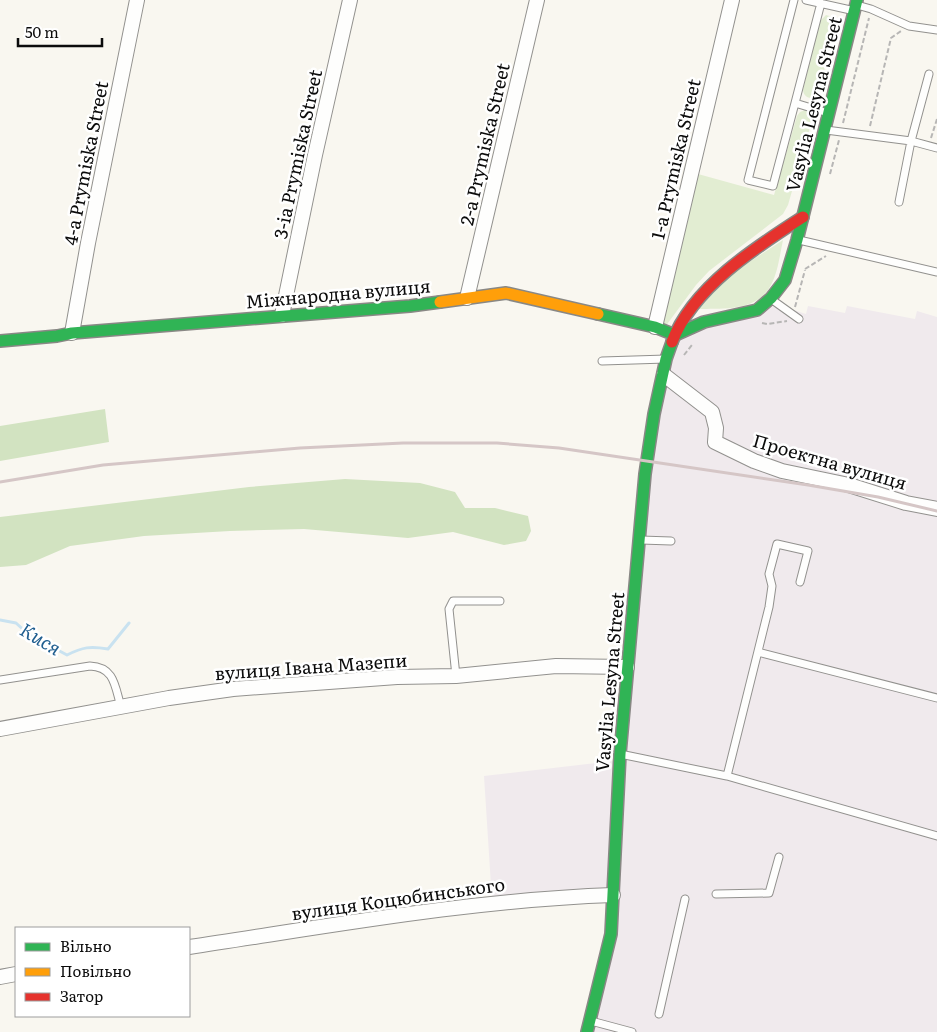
<svg xmlns="http://www.w3.org/2000/svg" width="937" height="1032" viewBox="0 0 937 1032" font-family="Literata,serif">
  <style>
    .industrial { fill: #f0eaed }
    .green { fill: #e2edd2 }
    .forest { fill: #d2e3c1 }
    .lines { fill: none; stroke-linecap: round; stroke-linejoin: round }
    .stream { stroke: #c9e2f0; stroke-width: 3 }
    .lane-casing { stroke: #92918e; stroke-width: 9 }
    .street-casing { stroke: #92918e; stroke-width: 16 }
    .fast-casing { stroke: #898885; stroke-width: 14 }
    .slow-casing { stroke: #898885; stroke-width: 14 }
    .jam-casing { stroke: #898885; stroke-width: 14 }
    .path { stroke: #b7b6b5; stroke-width: 2; stroke-dasharray: 5 2.5; stroke-linecap: butt }
    .lane { stroke: #fefefd; stroke-width: 7 }
    .street { stroke: #fefefd; stroke-width: 14 }
    .fast { stroke: #30b455; stroke-width: 11 }
    .slow { stroke: #ff9f0a; stroke-width: 11 }
    .jam { stroke: #e5322d; stroke-width: 11 }
    .rail { stroke: #d5c6c6; stroke-width: 3 }
    .labels { text-anchor: middle; dominant-baseline: central; stroke-width: 5; stroke-linejoin: round; paint-order: stroke }
    .street-label { font-size: 18px; fill: #0b0b0b; stroke: #fff }
    .water-label { font-size: 19px; font-style: italic; fill: #215f90; stroke: #fff }
  </style>
  <rect width="100%" height="100%" fill="#f9f7f0"/>
  <path class="industrial" d="M 778,305 L 806,314 L 808,306 L 845,313 L 847,306 L 915,319 L 917,311 L 937,317 L 937,1032 L 588,1032 L 615,892 L 492,901 L 484,776 L 622,760 L 651,465 L 675,335 Z"/>
  <path class="green" d="M 826,15 L 833,17 L 836,25 L 818,94 C 813,100 804,99 803,90 L 820,21 Z
    M 805,110 L 810,113 L 813,117 L 788,205 L 783,214 L 709,271 L 696,285 L 665,327 L 662,325 L 698,174 L 774,195 L 797,116 L 800,112 Z
    M 783,240 C 780,254 778,272 771,285 C 757,312 723,308 698,309 L 731,274 Z"/>
  <path class="forest" d="M 105,409 L 109,442 L 0,461 L 0,426 Z
    M 345,479 L 420,483 L 455,492 L 465,508 L 495,508 L 528,516 L 531,531 L 526,541 L 504,545 L 453,532 L 408,538 L 304,529 L 230,531 L 144,536 L 70,546 L 26,565 L 0,567 L 0,517 L 249,487 Z"/>
  <g class="lines">
    <path class="stream" d="M 0,620 L 16,623 L 28,634 L 67,655 C 83,647 90,646 108,649 L 129,623"/>
    <g class="lane-casing">
      <path id="lane" d="M 794,0 L 748,180 L 773,186 L 795,103 L 828,113
        M 806,0 L 855,11
        M 857,5 L 871,9 L 909,26 L 937,30
        M 795,103 L 821,3
        M 826,130 L 911,141 L 937,148
        M 899,202 L 911,141 L 929,74
        M 799,240 L 937,272
        M 771,299 L 799,319
        M 602,361 L 666,359
        M 641,540 L 671,541
        M 758,652 L 937,698
        M 456,676 L 449,609 L 453,601 L 500,601
        M 0,680 L 90,666 C 115,667 115,687 121,707
        M 620,754 L 727,776 L 937,836
        M 727,776 L 769,607 L 772,586 L 769,574 L 777,544 L 808,551 L 800,582
        M 716,894 L 769,893 L 779,857
        M 659,1014 L 685,899
        M 591,1021 L 632,1032"/>
    </g>
    <g class="street-casing">
      <path id="street" d="M 467,298 L 537,0
        M 282,315 L 315,155 L 350,0
        M 655,327 L 732,0
        M 72,333 L 88,243 L 137,0
        M 664,375 L 712,412 L 716,428 L 715,442 L 754,461 L 782,471 L 849,485 L 906,503 L 937,509
        M 0,729 L 169,698 L 233,689 L 397,677 L 456,676 L 556,666 L 627,667
        M 189,947 C 330,926 471,900 613,895
        M 0,977 L 16,974"/>
    </g>
    <g class="fast-casing">
      <path id="fast" d="M 598,314 L 655,327 L 675,335
        M 675,335 L 704,322 L 757,310 L 771,298 L 785,280 L 797,240 L 857,0
        M 0,341 L 57,336 L 72,333 L 410,306 L 440,302
        M 587,1032 L 611,934 L 620,754 L 645,474 L 654,414 L 666,359 L 672,342"/>
    </g>
    <g class="slow-casing">
      <path id="slow" d="M 440,302 L 506,293 L 598,314"/>
    </g>
    <g class="jam-casing">
      <path id="jam" d="M 672,342 C 693,287 756,247 803,217"/>
    </g>
    <path class="path" d="M 843,123 L 869,18
      M 870,126 L 891,38 L 901,31
      M 931,138 L 937,119
      M 830,174 L 839,140
      M 805,269 L 826,256
      M 795,307 L 805,270
      M 762,323 L 767,324 L 787,321
      M 684,355 L 692,345"/>
    <use href="#lane" class="lane"/>
    <use href="#street" class="street"/>
    <use href="#fast" class="fast"/>
    <use href="#slow" class="slow"/>
    <use href="#jam" class="jam"/>
    <path class="rail" d="M 0,482 L 103,465 L 300,448 L 403,443 L 497,443 L 559,448 L 808,485 L 878,497 L 937,511"/>
  </g>
  <g class="labels">
    <g class="street-label">
      <text transform="translate(813 104) rotate(-76)">Vasylia Lesyna Street</text>
      <text transform="translate(484 144) rotate(-77)">2-a Prymiska Street</text>
      <text transform="translate(297 154) rotate(-78)">3-ia Prymiska Street</text>
      <text transform="translate(675 159) rotate(-77)">1-a Prymiska Street</text>
      <text transform="translate(85 163) rotate(-79)">4-a Prymiska Street</text>
      <text transform="translate(338 293) rotate(-5)">Міжнародна вулиця</text>
      <text transform="translate(830 461) rotate(16)">Проектна вулиця</text>
      <text transform="translate(311 666) rotate(-4)">вулиця Івана Мазепи</text>
      <text transform="translate(609 682) rotate(-85)">Vasylia Lesyna Street</text>
      <text transform="translate(398 898) rotate(-8)">вулиця Коцюбинського</text>
    </g>
    <g class="water-label">
      <text transform="translate(41 638) rotate(31)">Кися</text>
    </g>
  </g>
  <rect x="15" y="927" width="175" height="90" fill="#ffffff" stroke="#9d9d9d"/>
  <rect x="25" y="943" width="25" height="8" fill="#30b455" stroke="#9d9d9d"/>
  <text x="60" y="952" font-size="15" fill="#0b0b0b">Вільно</text>
  <rect x="25" y="968" width="25" height="8" fill="#ff9f0a" stroke="#9d9d9d"/>
  <text x="60" y="977" font-size="15" fill="#0b0b0b">Повільно</text>
  <rect x="25" y="993" width="25" height="8" fill="#e5322d" stroke="#9d9d9d"/>
  <text x="60" y="1002" font-size="15" fill="#0b0b0b">Затор</text>
  <path d="M18 38v8h84v-8" fill="none" stroke="#0b0b0b" stroke-width="2.5"/>
  <text x="25" y="38" font-size="15" fill="#0b0b0b" stroke="#ffffff" stroke-width="4" paint-order="stroke">50 m</text>
</svg>
